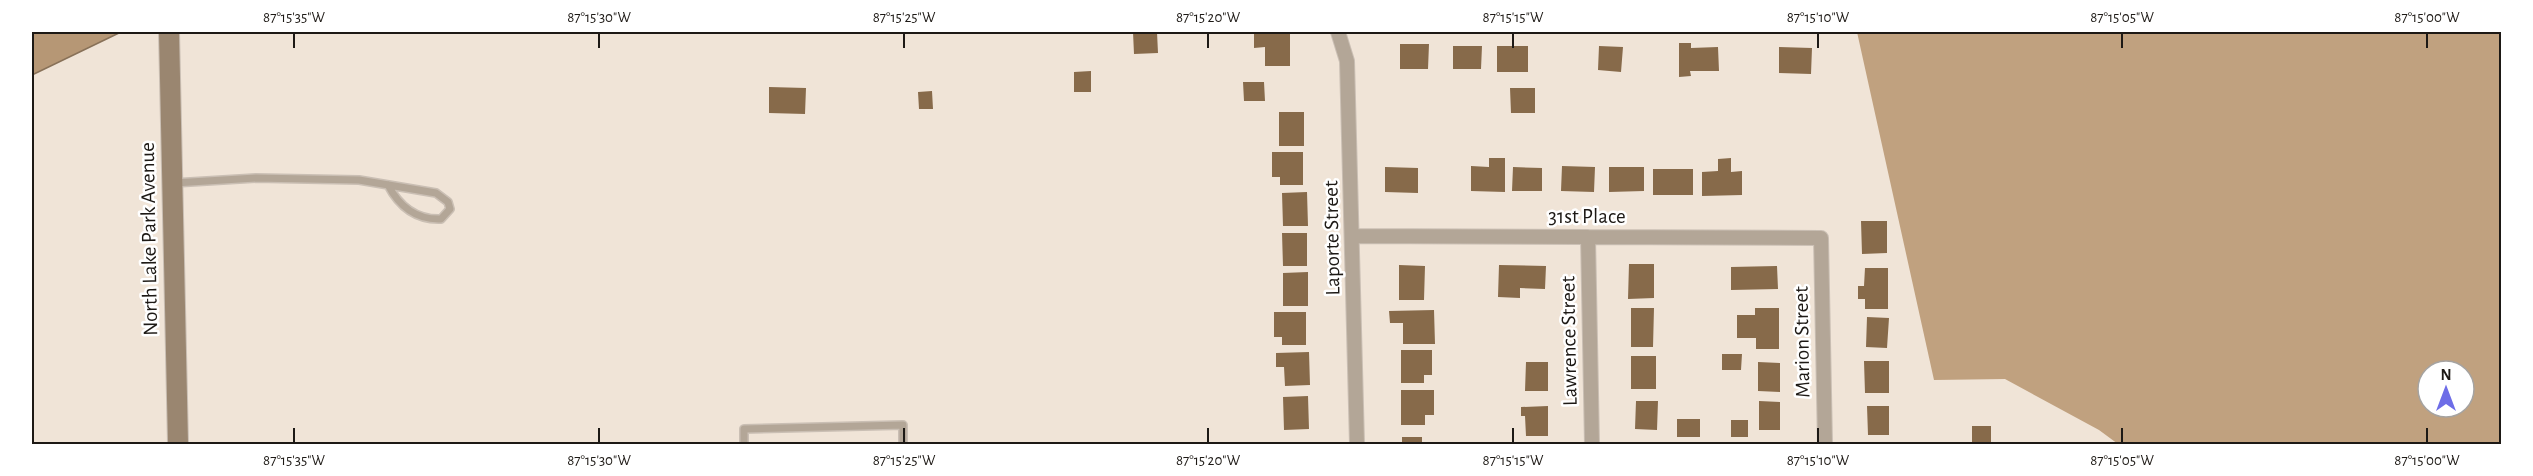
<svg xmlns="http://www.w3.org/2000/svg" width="2533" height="476" viewBox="0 0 2533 476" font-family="'Alegreya Sans',sans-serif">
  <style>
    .forest { fill: #c0a17f; fill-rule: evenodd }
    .water { fill: #b69775; stroke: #887158; stroke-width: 1.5 }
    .building { fill: #876a4a }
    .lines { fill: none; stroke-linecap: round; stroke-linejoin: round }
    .lane-casing { stroke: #cabfb4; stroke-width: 10 }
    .street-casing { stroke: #cabfb4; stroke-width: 16 }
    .secondary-casing { stroke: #cabfb4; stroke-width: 22 }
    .lane { stroke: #b3a697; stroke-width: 7 }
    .street { stroke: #b3a697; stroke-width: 14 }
    .secondary { stroke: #9a8670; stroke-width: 20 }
    .ticks { fill: none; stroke: #1d1915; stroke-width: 2 }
    .labels { text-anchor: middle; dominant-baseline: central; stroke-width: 5; stroke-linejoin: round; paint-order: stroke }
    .street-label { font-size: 21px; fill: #1d1915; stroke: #fff }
    .neatline { fill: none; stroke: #1d1915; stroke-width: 2 }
    .ticks-label { font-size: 15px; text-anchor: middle; fill: #1d1915 }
  </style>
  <rect width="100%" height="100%" fill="#f0e4d7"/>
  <path class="forest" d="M 1857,32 L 2501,32 L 2501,444 L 2118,444 L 2099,430 L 2005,379 L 1934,380 ZM 2428,371 L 2464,371 L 2464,407 L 2428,407 Z"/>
  <path class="water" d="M 32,32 L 121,32 L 32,75 Z"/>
  <path class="building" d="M 1133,32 L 1157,32 L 1158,53 L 1134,54 Z
    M 1290,32 L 1290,66 L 1265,66 L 1265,47 L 1254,48 L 1254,33 Z
    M 1679,43 L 1691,43 L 1691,48 L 1718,47 L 1719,71 L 1690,71 L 1691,76 L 1679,77 Z
    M 1400,44 L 1429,44 L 1428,69 L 1400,69 Z
    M 1453,46 L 1482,46 L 1481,69 L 1453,69 Z
    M 1497,46 L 1528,46 L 1528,72 L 1497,72 Z
    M 1599,46 L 1623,47 L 1621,72 L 1598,70 Z
    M 1779,47 L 1812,48 L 1811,74 L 1779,73 Z
    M 1091,71 L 1091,92 L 1074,92 L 1074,72 Z
    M 1243,82 L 1264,82 L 1265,101 L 1244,101 Z
    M 769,87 L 806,88 L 805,114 L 769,113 Z
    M 1510,88 L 1535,88 L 1535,113 L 1511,113 Z
    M 932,91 L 933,109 L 919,109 L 918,92 Z
    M 1279,112 L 1304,112 L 1304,146 L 1279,146 Z
    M 1272,152 L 1303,152 L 1303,185 L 1280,185 L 1280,177 L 1272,177 Z
    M 1489,158 L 1505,158 L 1505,192 L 1471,191 L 1471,166 L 1489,167 Z
    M 1731,158 L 1731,172 L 1742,171 L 1742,195 L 1702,196 L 1702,172 L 1718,171 L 1718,159 Z
    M 1562,166 L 1595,167 L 1594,192 L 1561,191 Z
    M 1385,167 L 1418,168 L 1418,193 L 1385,192 Z
    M 1513,167 L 1542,168 L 1542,191 L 1512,191 Z
    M 1609,167 L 1644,167 L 1644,191 L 1609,192 Z
    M 1653,169 L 1693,169 L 1693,195 L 1653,195 Z
    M 1307,192 L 1308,226 L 1283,226 L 1282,193 Z
    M 1861,221 L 1887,221 L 1887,253 L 1862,254 Z
    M 1282,233 L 1307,233 L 1307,266 L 1283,266 Z
    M 1629,264 L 1654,264 L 1654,298 L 1628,299 Z
    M 1399,265 L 1425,266 L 1424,300 L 1399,300 Z
    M 1499,265 L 1546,266 L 1545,289 L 1520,288 L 1520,298 L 1498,297 Z
    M 1777,266 L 1778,289 L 1731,290 L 1731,267 Z
    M 1865,268 L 1888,268 L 1888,309 L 1865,309 L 1865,299 L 1858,299 L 1858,286 L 1864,286 Z
    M 1308,272 L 1308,306 L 1283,306 L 1283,273 Z
    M 1631,308 L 1654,308 L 1653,347 L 1631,347 Z
    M 1755,308 L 1779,308 L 1779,349 L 1756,349 L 1756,338 L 1737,338 L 1737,315 L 1755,315 Z
    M 1434,310 L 1435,344 L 1403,344 L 1403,323 L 1390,323 L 1389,311 Z
    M 1274,312 L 1306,312 L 1306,345 L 1282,345 L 1282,337 L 1274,337 Z
    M 1867,317 L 1889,318 L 1887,348 L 1866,347 Z
    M 1401,350 L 1432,350 L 1432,375 L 1424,375 L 1424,383 L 1401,383 Z
    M 1309,352 L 1310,385 L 1285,386 L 1284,367 L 1276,367 L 1276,353 Z
    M 1722,354 L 1742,354 L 1741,370 L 1722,370 Z
    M 1631,356 L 1656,356 L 1656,389 L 1631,389 Z
    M 1864,361 L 1889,361 L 1889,393 L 1865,393 Z
    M 1526,362 L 1548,362 L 1548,391 L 1525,391 Z
    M 1758,362 L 1780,363 L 1780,392 L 1758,391 Z
    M 1401,390 L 1434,390 L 1434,415 L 1425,415 L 1425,425 L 1401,425 Z
    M 1308,396 L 1309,429 L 1284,430 L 1283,397 Z
    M 1636,401 L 1658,401 L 1657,430 L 1635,429 Z
    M 1759,401 L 1780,402 L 1780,430 L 1759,430 Z
    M 1548,406 L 1548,436 L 1526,436 L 1525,416 L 1521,416 L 1521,407 Z
    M 1867,406 L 1889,406 L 1889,435 L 1868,435 Z
    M 1677,419 L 1700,419 L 1700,437 L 1677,437 Z
    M 1731,420 L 1748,420 L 1748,437 L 1731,437 Z
    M 1972,426 L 1991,426 L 1991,444 L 1972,444 Z
    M 1402,437 L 1422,437 L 1422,444 L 1402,444 Z"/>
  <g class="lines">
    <g class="lane-casing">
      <path id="lane" d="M 174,183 L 256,178 L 359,180 L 436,193 L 448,202 L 450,209 L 441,219 C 416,220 399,206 388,185
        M 744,444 L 744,429 L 903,425 L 903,444"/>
    </g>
    <g class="street-casing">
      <path id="street" d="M 1338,32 L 1347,61 L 1357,444
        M 1353,236 L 1821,238 L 1825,444
        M 1588,237 L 1592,444"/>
    </g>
    <g class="secondary-casing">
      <path id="secondary" d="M 169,32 L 178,444"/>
    </g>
    <use href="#lane" class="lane"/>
    <use href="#street" class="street"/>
    <use href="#secondary" class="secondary"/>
  </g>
  <path class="ticks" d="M 294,33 L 294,48M 599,33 L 599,48M 904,33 L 904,48M 1208,33 L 1208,48M 1513,33 L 1513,48M 1818,33 L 1818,48M 2122,33 L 2122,48M 2427,33 L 2427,48M 294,428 L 294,443M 599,428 L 599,443M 904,428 L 904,443M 1208,428 L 1208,443M 1513,428 L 1513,443M 1818,428 L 1818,443M 2122,428 L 2122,443M 2427,428 L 2427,443"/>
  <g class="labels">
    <g class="street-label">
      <text x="1587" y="216">31st Place</text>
      <text transform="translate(1332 238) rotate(-91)">Laporte Street</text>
      <text transform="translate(149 239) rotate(-91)">North Lake Park Avenue</text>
      <text transform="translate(1569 341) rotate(-91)">Lawrence Street</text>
      <text transform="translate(1802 342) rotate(-91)">Marion Street</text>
    </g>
  </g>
  <rect width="2533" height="476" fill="none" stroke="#ffffff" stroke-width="66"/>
  <g transform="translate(2446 389)"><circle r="28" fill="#ffffff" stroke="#a5a3a1" stroke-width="1.5"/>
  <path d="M0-4.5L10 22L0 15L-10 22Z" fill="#6e6de7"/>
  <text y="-9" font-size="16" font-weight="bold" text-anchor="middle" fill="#1d1915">N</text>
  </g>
  <rect x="33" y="33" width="2467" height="410" class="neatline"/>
  <g class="ticks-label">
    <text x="294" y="22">87°15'35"W</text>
    <text x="599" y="22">87°15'30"W</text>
    <text x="904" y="22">87°15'25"W</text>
    <text x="1208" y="22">87°15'20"W</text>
    <text x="1513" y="22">87°15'15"W</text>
    <text x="1818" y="22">87°15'10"W</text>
    <text x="2122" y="22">87°15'05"W</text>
    <text x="2427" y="22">87°15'00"W</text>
    <text x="294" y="465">87°15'35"W</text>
    <text x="599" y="465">87°15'30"W</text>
    <text x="904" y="465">87°15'25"W</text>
    <text x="1208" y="465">87°15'20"W</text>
    <text x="1513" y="465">87°15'15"W</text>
    <text x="1818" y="465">87°15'10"W</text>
    <text x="2122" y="465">87°15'05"W</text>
    <text x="2427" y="465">87°15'00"W</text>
  </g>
</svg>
